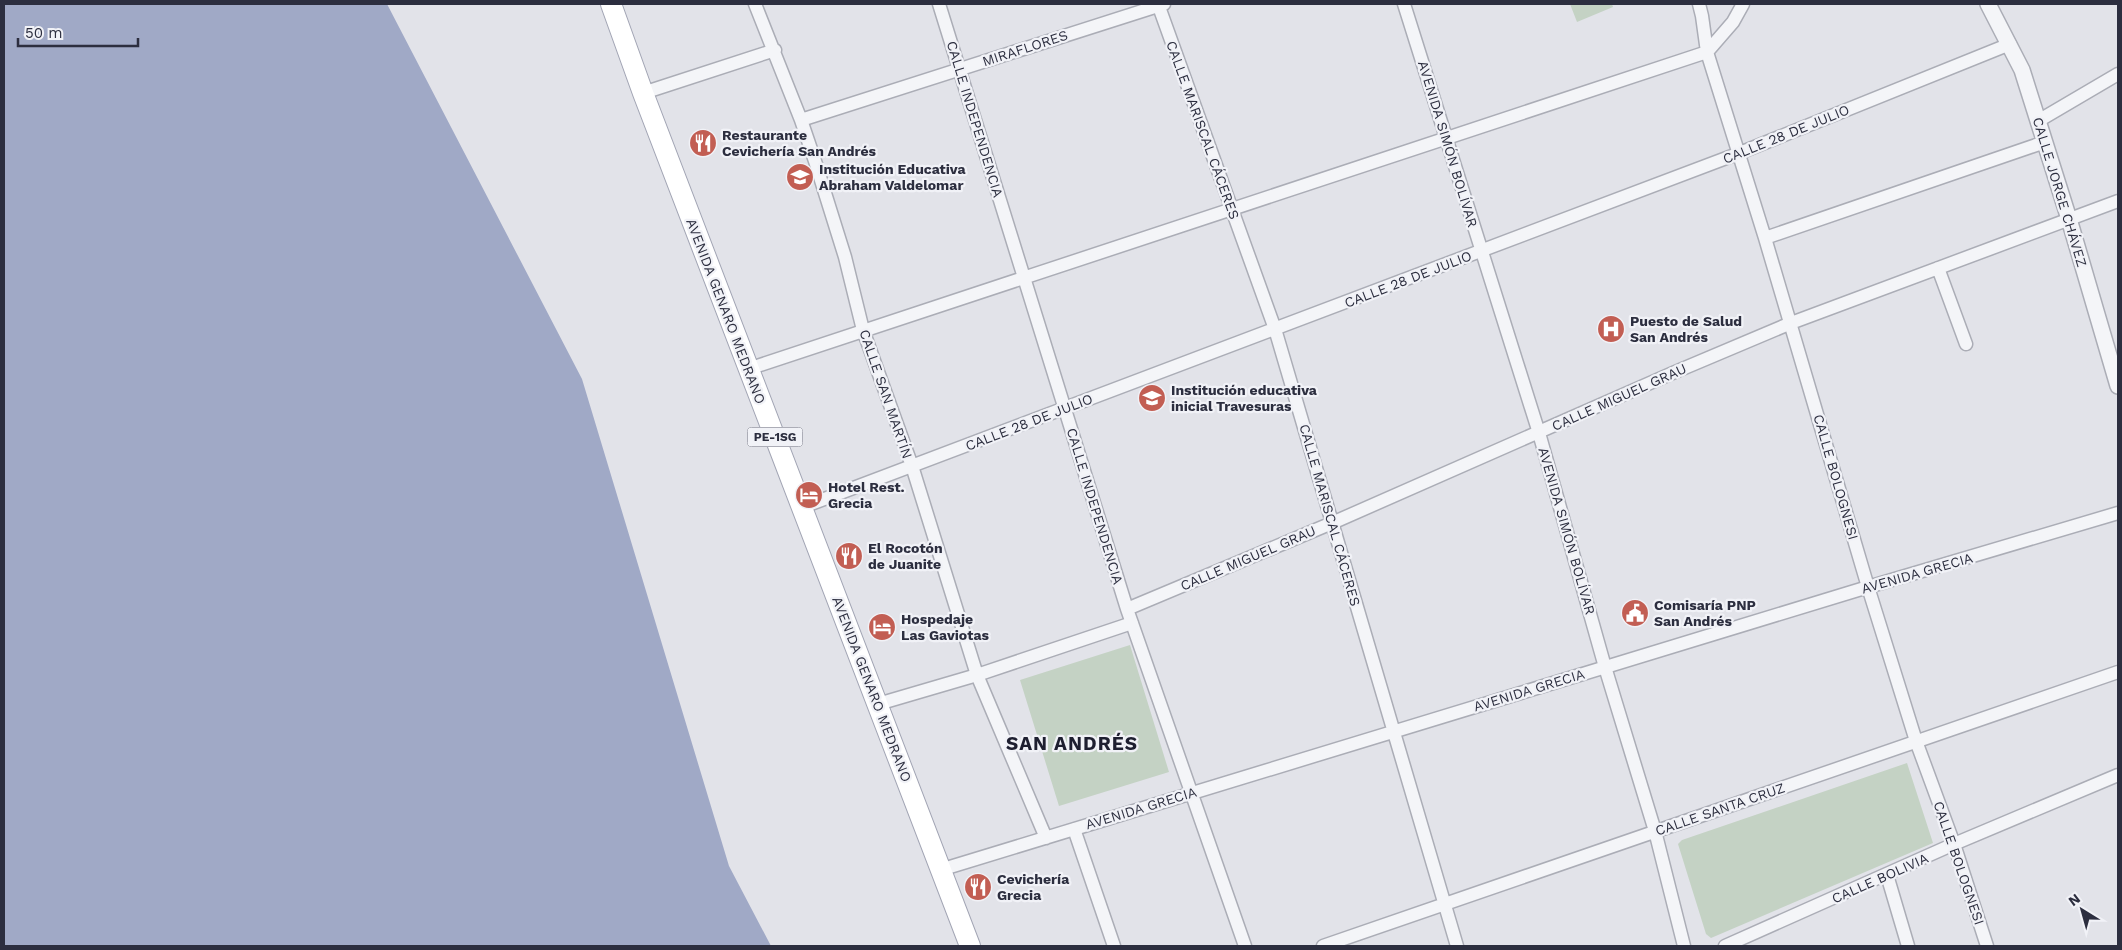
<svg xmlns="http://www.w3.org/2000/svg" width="2122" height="950" viewBox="0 0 2122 950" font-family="'Work Sans',sans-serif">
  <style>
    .green { fill: #c4d2c4 }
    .water { fill: #a0a9c6 }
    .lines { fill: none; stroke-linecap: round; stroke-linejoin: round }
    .minor-casing { stroke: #abadb6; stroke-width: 15 }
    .tertiary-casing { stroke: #abadb6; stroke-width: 18 }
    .primary-casing { stroke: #a2a5b4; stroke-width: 22 }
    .minor { stroke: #f4f5f8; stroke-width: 12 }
    .tertiary { stroke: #f4f5f8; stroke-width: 15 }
    .primary { stroke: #fff; stroke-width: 20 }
    .labels { text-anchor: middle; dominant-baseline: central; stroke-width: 4.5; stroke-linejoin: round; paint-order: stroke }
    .shield { fill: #f1f2f7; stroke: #676976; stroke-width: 1 }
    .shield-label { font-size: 12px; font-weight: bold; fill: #2c2e3f }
    .street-label { font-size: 14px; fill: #2c2e3f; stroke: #f1f2f7 }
    .poi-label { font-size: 14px; font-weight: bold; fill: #2c2e3f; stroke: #f1f2f7; text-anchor: start }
    .district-label { font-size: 19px; font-weight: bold; letter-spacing: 1px; fill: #1e1f30; stroke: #f1f2f7 }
  </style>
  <rect width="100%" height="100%" fill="#e2e3e9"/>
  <path class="green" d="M 1570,4 L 1612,4 L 1613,7 L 1577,22 Z
    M 1130,645 L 1169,772 L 1059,806 L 1020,680 Z
    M 1907,763 L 1933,843 L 1711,938 L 1706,934 L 1678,844 L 1682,840 Z"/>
  <path class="water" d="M 4,4 L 387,4 L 582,379 L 729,866 L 771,946 L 4,946 Z"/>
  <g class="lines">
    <g class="minor-casing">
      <path id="minor" d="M 755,4 L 801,120 L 815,161 L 845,257 L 863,330 L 912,466 L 977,675 L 1046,838
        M 939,4 L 1127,609 L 1245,946
        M 1158,4 L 1275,329 L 1457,946
        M 1404,4 L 1539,433 L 1605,667 L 1655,831 L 1684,946
        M 1699,4 L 1702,16 L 1707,52 L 1765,238 L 1868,587 L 1916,741 L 1954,844 L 1987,946
        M 643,93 L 775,50
        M 801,120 L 1164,4
        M 2038,121 L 2118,74
        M 1765,238 L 2045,142
        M 1938,268 L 1966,344
        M 748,369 L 1707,52 L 1733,22 L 1743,4
        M 803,507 L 1737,154 L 2010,44
        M 1127,609 L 1332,523 L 1675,372 L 1791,323 L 2118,201
        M 878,704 L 977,675 L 1132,623
        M 1074,829 L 1114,946
        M 940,870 L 1868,587 L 2118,513
        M 1887,875 L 1908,946
        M 1323,946 L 2118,672
        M 1725,946 L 1954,844 L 2118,775"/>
    </g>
    <g class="tertiary-casing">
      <path id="tertiary" d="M 1988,4 L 2022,70 L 2069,219 L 2118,386"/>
    </g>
    <g class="primary-casing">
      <path id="primary" d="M 611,4 L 643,93 L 970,946"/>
    </g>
    <use href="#minor" class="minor"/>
    <use href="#tertiary" class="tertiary"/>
    <use href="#primary" class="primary"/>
  </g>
  <defs>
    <g id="restaurant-disc" transform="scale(1.4375)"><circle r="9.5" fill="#c25e53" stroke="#f1f2f7"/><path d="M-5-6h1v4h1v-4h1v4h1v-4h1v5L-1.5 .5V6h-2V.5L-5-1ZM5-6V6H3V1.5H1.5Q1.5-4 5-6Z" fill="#fff"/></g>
    <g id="school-disc" transform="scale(1.4375)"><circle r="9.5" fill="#c25e53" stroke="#f1f2f7"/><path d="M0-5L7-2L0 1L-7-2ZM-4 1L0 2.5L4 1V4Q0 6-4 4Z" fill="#fff"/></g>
    <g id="hospital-disc" transform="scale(1.4375)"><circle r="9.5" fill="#c25e53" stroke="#f1f2f7"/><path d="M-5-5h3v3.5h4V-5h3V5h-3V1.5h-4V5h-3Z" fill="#fff"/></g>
    <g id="hotel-disc" transform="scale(1.4375)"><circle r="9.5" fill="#c25e53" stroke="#f1f2f7"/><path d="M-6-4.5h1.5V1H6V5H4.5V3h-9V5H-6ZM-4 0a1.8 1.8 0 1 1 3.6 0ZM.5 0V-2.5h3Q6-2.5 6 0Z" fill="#fff"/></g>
    <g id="civic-disc" transform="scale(1.4375)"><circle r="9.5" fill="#c25e53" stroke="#f1f2f7"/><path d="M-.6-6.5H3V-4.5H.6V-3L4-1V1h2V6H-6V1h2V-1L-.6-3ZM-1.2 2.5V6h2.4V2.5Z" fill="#fff"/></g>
  </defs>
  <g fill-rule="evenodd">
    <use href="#restaurant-disc" x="703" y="143"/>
    <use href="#school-disc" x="800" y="177"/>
    <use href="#hospital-disc" x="1611" y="329"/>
    <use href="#school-disc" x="1152" y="398"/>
    <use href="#hotel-disc" x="809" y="495"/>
    <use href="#restaurant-disc" x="849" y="556"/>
    <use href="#civic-disc" x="1635" y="613"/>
    <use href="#hotel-disc" x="882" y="627"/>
    <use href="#restaurant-disc" x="978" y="887"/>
  </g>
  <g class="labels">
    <rect class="shield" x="747.5" y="427.5" width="55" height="19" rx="4"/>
    <g class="shield-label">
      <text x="775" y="437">PE-1SG</text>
    </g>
    <g class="street-label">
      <text transform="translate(1025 48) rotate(-18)">MIRAFLORES</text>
      <text transform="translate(975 119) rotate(73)">CALLE INDEPENDENCIA</text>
      <text transform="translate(1203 130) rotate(70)">CALLE MARISCAL CÁCERES</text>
      <text transform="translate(1786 134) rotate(-22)">CALLE 28 DE JULIO</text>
      <text transform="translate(1448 144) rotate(73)">AVENIDA SIMÓN BOLÍVAR</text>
      <text transform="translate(2060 192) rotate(73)">CALLE JORGE CHÁVEZ</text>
      <text transform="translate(1408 279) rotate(-21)">CALLE 28 DE JULIO</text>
      <text transform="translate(726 311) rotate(69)">AVENIDA GENARO MEDRANO</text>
      <text transform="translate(886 394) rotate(71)">CALLE SAN MARTÍN</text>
      <text transform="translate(1619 397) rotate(-24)">CALLE MIGUEL GRAU</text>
      <text transform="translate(1029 422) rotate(-21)">CALLE 28 DE JULIO</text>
      <text transform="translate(1836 477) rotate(74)">CALLE BOLOGNESI</text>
      <text transform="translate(1095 506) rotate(73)">CALLE INDEPENDENCIA</text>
      <text transform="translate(1330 515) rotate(74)">CALLE MARISCAL CÁCERES</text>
      <text transform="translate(1567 531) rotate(74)">AVENIDA SIMÓN BOLÍVAR</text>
      <text transform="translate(1248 558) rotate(-23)">CALLE MIGUEL GRAU</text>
      <text transform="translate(1917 573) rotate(-16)">AVENIDA GRECIA</text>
      <text transform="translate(872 689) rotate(69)">AVENIDA GENARO MEDRANO</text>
      <text transform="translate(1529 690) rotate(-17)">AVENIDA GRECIA</text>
      <text transform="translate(1141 808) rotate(-17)">AVENIDA GRECIA</text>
      <text transform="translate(1720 809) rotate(-19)">CALLE SANTA CRUZ</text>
      <text transform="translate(1959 863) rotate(71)">CALLE BOLOGNESI</text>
      <text transform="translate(1880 878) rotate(-24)">CALLE BOLIVIA</text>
    </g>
    <g class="poi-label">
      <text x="722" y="135">Restaurante<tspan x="722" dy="16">Cevichería San Andrés</tspan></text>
      <text x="819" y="169">Institución Educativa<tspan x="819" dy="16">Abraham Valdelomar</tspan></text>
      <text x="1630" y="321">Puesto de Salud<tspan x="1630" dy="16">San Andrés</tspan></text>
      <text x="1171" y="390">Institución educativa<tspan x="1171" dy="16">inicial Travesuras</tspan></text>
      <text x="828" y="487">Hotel Rest.<tspan x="828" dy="16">Grecia</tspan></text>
      <text x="868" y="548">El Rocotón<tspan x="868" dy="16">de Juanite</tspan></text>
      <text x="1654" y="605">Comisaría PNP<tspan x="1654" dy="16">San Andrés</tspan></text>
      <text x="901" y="619">Hospedaje<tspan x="901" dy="16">Las Gaviotas</tspan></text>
      <text x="997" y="879">Cevichería<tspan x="997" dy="16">Grecia</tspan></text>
    </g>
    <g class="district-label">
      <text x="1072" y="743">SAN ANDRÉS</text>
    </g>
  </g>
  <rect width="2122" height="950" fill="none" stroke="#2c2e3f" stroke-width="10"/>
  <g transform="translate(2082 910) rotate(323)" stroke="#f1f2f7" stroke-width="4" paint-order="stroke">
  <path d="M0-4L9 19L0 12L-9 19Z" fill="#2c2e3f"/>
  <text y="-8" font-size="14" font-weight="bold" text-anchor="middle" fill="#2c2e3f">N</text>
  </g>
  <path d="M18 38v8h120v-8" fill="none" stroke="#2c2e3f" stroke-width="2.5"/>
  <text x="25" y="38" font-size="15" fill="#2c2e3f" stroke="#f1f2f7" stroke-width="4" paint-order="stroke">50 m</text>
</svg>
